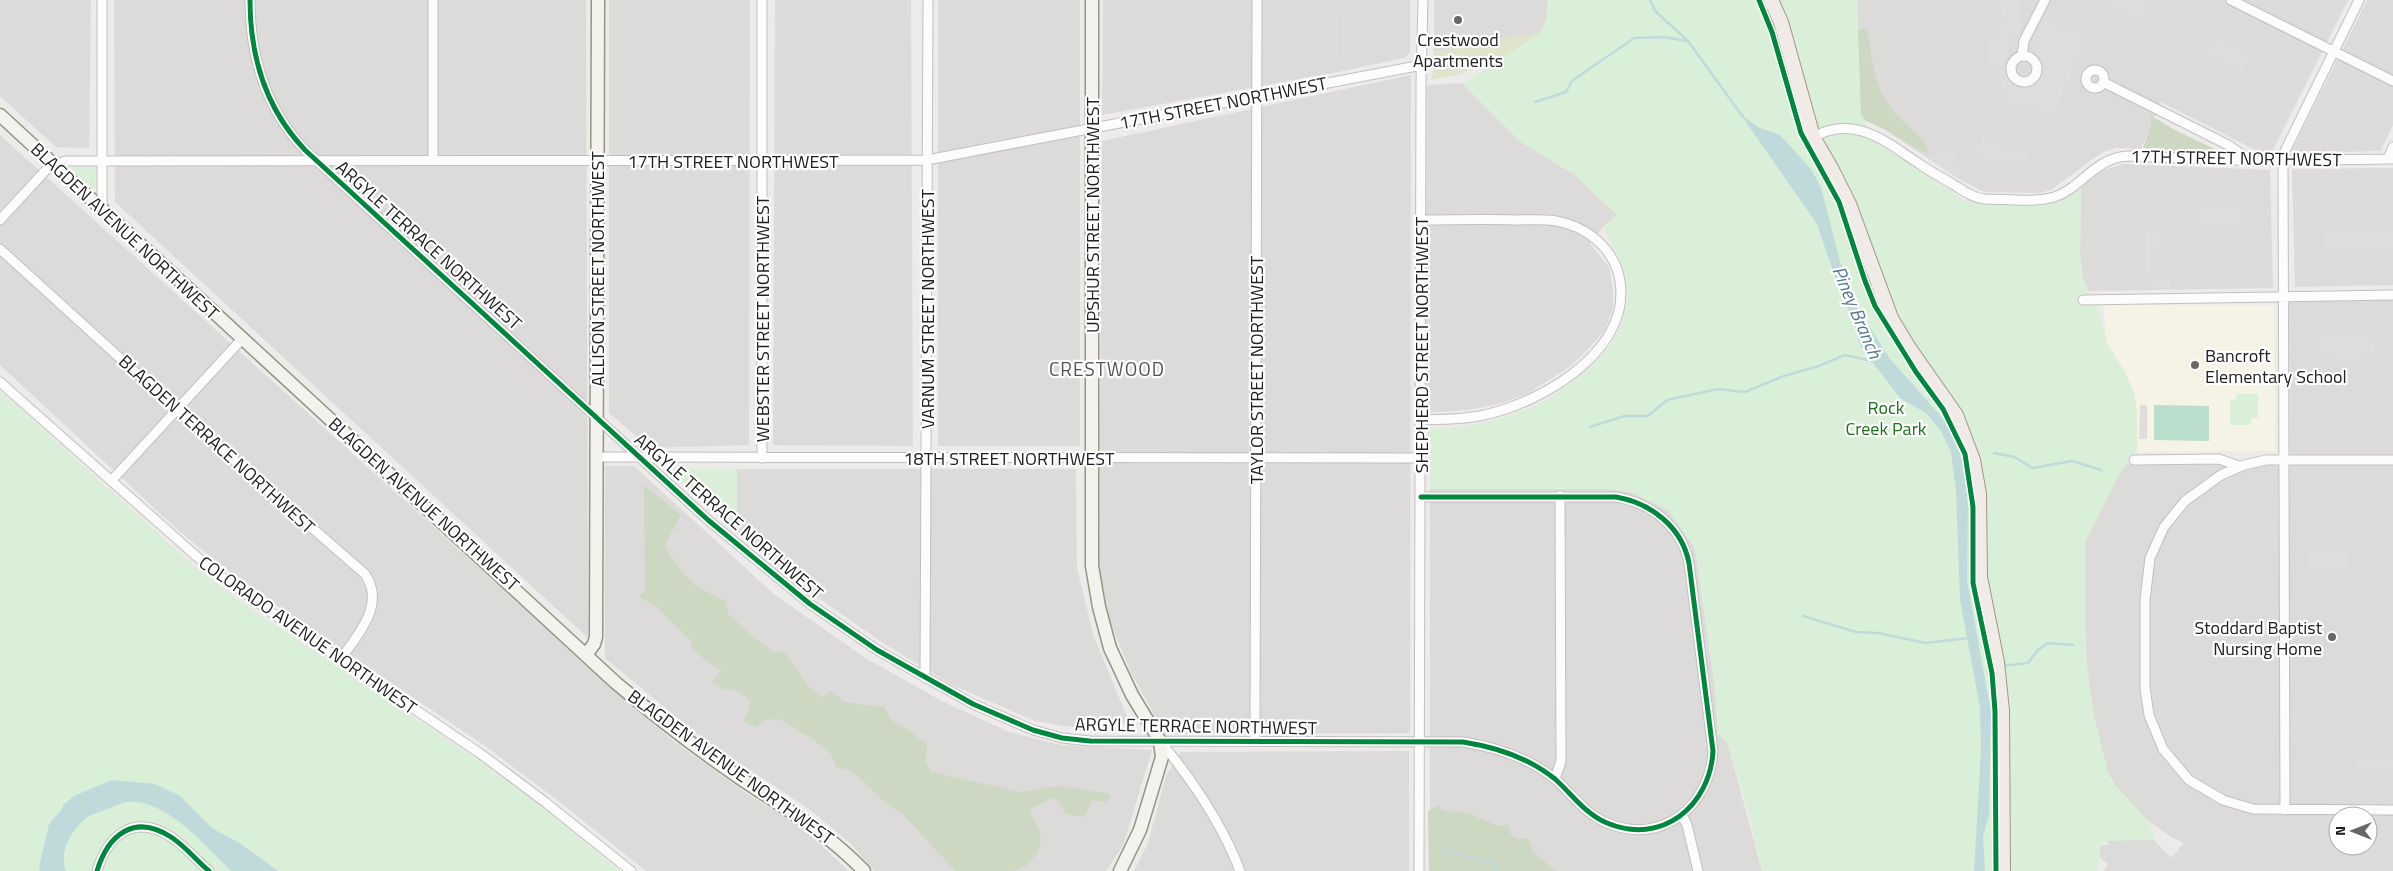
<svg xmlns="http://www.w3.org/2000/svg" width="2393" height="871" viewBox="0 0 2393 871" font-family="'Titillium Web',sans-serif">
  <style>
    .residential { fill: #dddbda; fill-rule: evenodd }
    .education { fill: #f5f3e6 }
    .religious { fill: #dcdbda }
    .grass { fill: #dde6cc }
    .forest { fill: #ccd8c1 }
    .park { fill: #daefd8 }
    .pitch { fill: #b9decb }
    .parking { fill: #dedddc }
    .water { fill: #c0dadc }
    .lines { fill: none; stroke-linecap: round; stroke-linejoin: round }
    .stream { stroke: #c0dadc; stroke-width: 2.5 }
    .street-casing { stroke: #c1c0bf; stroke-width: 11 }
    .secondary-casing { stroke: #969583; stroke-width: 15 }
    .primary-casing { stroke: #a19688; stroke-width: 16 }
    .street { stroke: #fcfcfc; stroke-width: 9 }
    .secondary { stroke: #f3f2ec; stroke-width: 12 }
    .primary { stroke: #f0ebe6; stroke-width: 14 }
    .cycleway-casing { stroke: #fff; stroke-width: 8 }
    .cycleway { stroke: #00873e; stroke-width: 5 }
    .poi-dot { fill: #686766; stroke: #fff; stroke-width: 2 }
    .labels { text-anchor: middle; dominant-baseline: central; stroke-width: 4.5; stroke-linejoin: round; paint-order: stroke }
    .poi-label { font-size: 18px; fill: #202020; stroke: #fff }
    .street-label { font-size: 18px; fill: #202020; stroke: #fff }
    .park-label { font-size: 18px; fill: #1c711a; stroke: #fff }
    .water-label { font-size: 19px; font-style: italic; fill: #517a95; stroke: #fff }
    .neighbourhood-label { font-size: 19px; letter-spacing: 1px; fill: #535353; stroke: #fff }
  </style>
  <rect width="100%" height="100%" fill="#edebe9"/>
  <path class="residential" d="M 0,0 L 91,0 L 89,148 L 56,147 L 0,96 Z
    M 114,0 L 318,0 L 318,5 L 355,79 L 361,79 L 361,0 L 586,0 L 588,638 L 115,202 Z
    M 609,0 L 750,0 L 749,445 L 650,448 L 609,413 Z
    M 775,0 L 911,0 L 913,446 L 773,445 Z
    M 938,0 L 1080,0 L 1080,446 L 938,446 Z
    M 1103,0 L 1344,0 L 1343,71 L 1102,115 Z
    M 1434,0 L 1548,0 L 1547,17 L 1541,33 L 1434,52 Z
    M 1857,0 L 2348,0 L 2272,152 L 2261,153 L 2161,102 L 2141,149 L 2115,148 L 2101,153 L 2051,190 L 2039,193 L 1984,192 L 1959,179 L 1861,114 Z
    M 2367,0 L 2393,0 L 2393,125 L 2380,151 L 2291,153 Z
    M 1411,75 L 1410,733 L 1165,734 L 1131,673 L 1109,618 L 1099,570 L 1102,141 Z
    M 1462,83 L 1521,142 L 1575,175 L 1617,215 L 1603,227 L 1590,244 L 1609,267 L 1613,290 L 1613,308 L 1605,330 L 1589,348 L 1571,366 L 1527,394 L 1502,403 L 1469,410 L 1425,413 L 1427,85 Z
    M 0,135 L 634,708 L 675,742 L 749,795 L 799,825 L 849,871 L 646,871 L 552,796 L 485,746 L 273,603 L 225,568 L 179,531 L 0,365 Z
    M 2124,164 L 2270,170 L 2273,288 L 2089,291 L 2083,279 L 2080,254 L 2081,186 L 2103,170 Z
    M 2393,168 L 2393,285 L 2295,287 L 2292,169 Z
    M 2393,300 L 2393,871 L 2104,871 L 2108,864 L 2099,857 L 2101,845 L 2109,845 L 2106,839 L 2152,838 L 2171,858 L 2184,843 L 2173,838 L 2138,814 L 2123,797 L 2100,761 L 2088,682 L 2085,633 L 2085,542 L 2090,522 L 2123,464 L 2290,466 L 2289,301 ZM 2338,816 L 2368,816 L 2368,846 L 2338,846 Z
    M 605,466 L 634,466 L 775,595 L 867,659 L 942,701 L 1009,732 L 1061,745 L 1152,750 L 1123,846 L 1106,871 L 874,871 L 851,844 L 812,811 L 702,738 L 605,658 Z
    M 737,469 L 1076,469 L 1077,568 L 1093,634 L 1130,724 L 1071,727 L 1035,721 L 950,684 L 880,641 L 799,584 L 730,525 L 737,514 Z
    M 1430,489 L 1609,489 L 1631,492 L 1668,510 L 1695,548 L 1715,689 L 1718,734 L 1727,741 L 1762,871 L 1430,871 Z
    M 1409,751 L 1409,871 L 1134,871 L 1148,843 L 1166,776 L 1181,752 Z"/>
  <path class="education" d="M 2104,305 L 2274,305 L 2275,451 L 2129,452 L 2106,342 Z"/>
  <path class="religious" d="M 318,0 L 361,0 L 361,80 L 355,79 L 318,5 Z
    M 1344,0 L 1410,0 L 1410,53 L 1404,58 L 1343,71 Z"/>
  <path class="grass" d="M 1544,31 L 1520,57 L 1493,59 L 1461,74 L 1432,80 L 1434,52 Z"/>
  <path class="forest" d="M 1862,29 L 1866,30 L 1868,33 C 1872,59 1874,85 1890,106 C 1900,120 1926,138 1929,153 L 1920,151 L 1888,131 L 1864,120 L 1814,44 Z
    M 2150,115 L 2173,129 L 2223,153 L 2218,154 L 2143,148 L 2151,125 Z
    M 644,485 L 681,515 L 665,544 L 670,557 C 678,562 677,566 682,572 C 694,587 709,593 726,601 L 728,614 L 756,639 L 775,653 L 784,652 L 810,688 L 824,697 L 830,690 L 844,702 L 884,707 C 895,731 905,722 920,740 L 925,741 L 927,749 L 925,761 L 931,772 L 1020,792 L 1059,786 L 1110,794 L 1108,802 L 1092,800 L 1085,817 L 1066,814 L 1054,797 L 1029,810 C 1043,835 1047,843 1027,866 L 1020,867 L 1015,871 L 955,871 L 902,813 L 889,806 L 857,776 L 846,769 L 837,768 L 831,754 L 812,738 L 801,733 L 782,720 L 766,719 L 756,727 L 743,721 L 750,708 L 750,701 C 741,693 734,687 723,690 L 712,682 L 721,671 L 691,649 L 692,643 L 658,608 L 639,597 L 645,591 Z
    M 1439,805 L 1442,810 L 1470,814 L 1498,826 L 1508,825 L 1511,835 L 1518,839 L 1528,838 L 1533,852 L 1556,871 L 1429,871 L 1428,811 Z"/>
  <path class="park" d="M 1548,0 L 1857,0 L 1861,114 L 1875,139 L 1965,201 L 2022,203 L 2081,186 L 2080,254 L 2083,279 L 2099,312 L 2107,343 L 2124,370 L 2134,393 L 2137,412 L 2137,451 L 2122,469 L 2085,542 L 2086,657 L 2094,716 L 2110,780 L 2146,818 L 2156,840 L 2102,841 L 2097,871 L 1762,871 L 1751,821 L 1727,741 L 1718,734 L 1715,689 L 1695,548 L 1668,510 L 1631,492 L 1609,489 L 1430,489 L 1428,430 C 1456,427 1487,424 1514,414 C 1542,404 1556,395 1579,376 C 1635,332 1641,287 1603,227 L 1617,215 L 1575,175 L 1521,142 L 1462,83 L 1541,33 L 1547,17 Z
    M 73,166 L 95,167 L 96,188 L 93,188 L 72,170 Z
    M 0,390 L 185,558 L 241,602 L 467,753 L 536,802 L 620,871 L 0,871 Z
    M 2237,394 L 2258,394 L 2258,418 L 2251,418 L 2251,425 L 2230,425 L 2230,400 L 2236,400 Z
    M 667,468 L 737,469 L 737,514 L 730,525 Z"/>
  <path class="pitch" d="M 2154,405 L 2209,406 L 2209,441 L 2154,440 Z"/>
  <path class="parking" d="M 1992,0 L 2020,0 L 2020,29 L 2017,35 L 2011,35 L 2004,67 L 2007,77 L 2017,87 L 2031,87 L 2037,84 L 2043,76 L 2044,61 L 2036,53 L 2033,42 L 2044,18 L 2088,39 L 2052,115 L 2031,105 L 2020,108 L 2019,104 L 2017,108 L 2003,101 L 2007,92 L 2002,86 L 1996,69 L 1991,67 L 1986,58 L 1988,37 L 2000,37 L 2001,19 L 2004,18 L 2001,13 L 2001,3 L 1992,3 Z
    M 2115,0 L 2144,0 L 2143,2 L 2148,4 L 2140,21 L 2111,7 Z
    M 2217,40 L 2230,46 L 2232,42 L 2238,46 L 2237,50 L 2250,56 L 2242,73 L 2193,48 L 2196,41 L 2212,49 Z
    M 1983,136 L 2001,146 L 2027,146 L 2032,149 L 2025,161 L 2023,159 L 2022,164 L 2000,163 L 1999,158 L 1996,163 L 1975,153 Z
    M 1951,145 L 1958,153 L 1955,164 L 1962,169 L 1958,178 L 1933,160 L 1941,148 L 1946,153 Z
    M 2241,207 L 2241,227 L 2199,228 L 2198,208 Z
    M 2393,228 L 2393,249 L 2324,249 L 2324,229 Z
    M 2145,229 L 2162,229 L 2162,247 L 2152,248 L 2153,274 L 2171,274 L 2171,288 L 2146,286 Z
    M 2374,336 L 2375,355 L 2366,355 L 2366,358 L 2335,359 L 2334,355 L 2318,356 L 2318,338 Z
    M 2140,405 L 2147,405 L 2147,439 L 2139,439 Z
    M 2348,546 L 2348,571 L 2308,571 L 2306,547 Z
    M 2356,757 L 2393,757 L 2393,770 L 2356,770 Z"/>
  <path class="water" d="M 1741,115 L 1760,128 L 1780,135 L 1811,169 L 1821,188 L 1840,261 L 1854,302 L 1890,359 L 1947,423 L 1964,463 L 1968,507 L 1967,580 L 1991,712 L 1989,815 L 1983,836 L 1985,871 L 1974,871 L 1981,750 L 1980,708 L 1960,600 L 1956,491 L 1951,452 L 1941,431 L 1927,414 L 1900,398 L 1860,346 L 1855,326 L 1837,283 L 1817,224 Z
    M 112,780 L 155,784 L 180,796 L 212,828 L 238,842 L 278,871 L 231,871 C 206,847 166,799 129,802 C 122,802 114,807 107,809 C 94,814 87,815 78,826 C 67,840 60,853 66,871 L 40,871 L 39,867 L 49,824 L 63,808 L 63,805 L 74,796 Z"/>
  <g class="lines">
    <path class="stream" d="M 1650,0 L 1655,11 L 1688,41 L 1743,117
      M 1535,102 L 1566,92 L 1572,81 L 1634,38 L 1664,37 L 1687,41
      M 1590,427 L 1624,416 L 1648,416 L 1667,400 L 1718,389 L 1745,392 L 1784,376 L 1819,366 L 1845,355 L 1872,361
      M 1994,453 L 2014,457 L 2033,468 L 2072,461 L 2101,470
      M 1803,616 L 1856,632 L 1878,633 L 1926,643 L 1968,638
      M 2002,666 L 2028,663 L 2037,651 L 2048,643 L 2073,645
      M 1445,851 L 1493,863 L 1496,871"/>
    <g class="street-casing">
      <path id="street" d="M 102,0 L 102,210
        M 250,0 C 250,56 266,109 305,150 L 708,520 L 810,604 L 877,650 L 973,704 L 1033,730 L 1062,738 L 1090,741 L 1463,742 C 1495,747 1529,758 1555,779 C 1572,794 1585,814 1607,823 C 1662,846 1710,806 1713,751 L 1689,563 C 1682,527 1651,503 1616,497 L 1421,497
        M 762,0 L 762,458
        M 2231,0 L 2393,81
        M2011 69a13 13 0 1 1 26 0a13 13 0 1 1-26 0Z
        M 2022,56 L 2024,41 L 2045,0
        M2086 79a9 9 0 1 1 18 0a9 9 0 1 1-18 0Z
        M 2103,82 L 2228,145 L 2250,160
        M 1813,137 C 1856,114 1886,142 1921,165 C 1931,172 1943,178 1954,185 C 1964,191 1973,198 1985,199 C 2004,199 2036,203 2054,197 C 2082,188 2093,159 2127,156 L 2260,161 L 2393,159
        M 2388,159 L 2393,147
        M 433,160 L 433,0
        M 0,220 L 46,170 L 54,164 L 66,161 L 927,160 L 1422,65
        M 1421,220 C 1452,220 1484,219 1515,220 C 1533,220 1551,218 1568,224 C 1593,232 1613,251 1619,276 C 1635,347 1547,400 1488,414 C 1466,420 1443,419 1421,420
        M 0,249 L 188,420 L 365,574 C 386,605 358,634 341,659
        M 2083,300 L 2393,295
        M 0,382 L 213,571 L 288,624 L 481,754 L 545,802 L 631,871
        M 596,457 L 1421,458
        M 2134,460 L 2219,459 L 2239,466
        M 2393,460 L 2266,460 L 2244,465 L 2221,475 L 2185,501 L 2164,527 L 2150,558 L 2145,600 L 2145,688 L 2149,715 L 2163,749 L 2189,780 L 2223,800 L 2253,809 L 2393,810
        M 112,480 L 242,339
        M 925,678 L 928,0
        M 1160,741 C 1193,781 1222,823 1240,871
        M 1255,741 L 1257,0
        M 1555,779 L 1561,761 L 1560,496
        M 2285,810 L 2283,161 L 2285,151 L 2359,0
        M 1682,815 L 1687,825 L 1698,871
        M 97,871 C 108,835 134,813 171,837 C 185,846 196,860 209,871
        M 1419,871 L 1421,81 L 1423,0"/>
    </g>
    <g class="secondary-casing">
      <path id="secondary" d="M 1092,0 L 1092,566 L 1099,607 L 1110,648 L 1132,695 L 1160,741 L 1162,757 L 1140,830 L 1120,871
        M 0,115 L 616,683 C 655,716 695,747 737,776 C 781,806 827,832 864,871
        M 586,655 L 594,644 L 596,637 L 598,0"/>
    </g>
    <g class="primary-casing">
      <path id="primary" d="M 1771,0 L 1781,22 L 1813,137 L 1831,168 L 1849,204 L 1891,318 L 1909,348 L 1956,415 L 1973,460 L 1979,494 L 1980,577 L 1997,662 L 2002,711 L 2003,871"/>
    </g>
    <use href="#street" class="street"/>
    <use href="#secondary" class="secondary"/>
    <use href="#primary" class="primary"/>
    <g class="cycleway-casing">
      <path id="cycleway" d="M 250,0 C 250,56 266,109 305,150 L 708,520 L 810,604 L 877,650 L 973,704 L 1033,730 L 1062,738 L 1090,741 L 1463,742 C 1495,747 1529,758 1555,779 C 1572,794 1585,814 1607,823 C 1662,846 1710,806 1713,751 L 1689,563 C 1682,527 1651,503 1616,497 L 1421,497
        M 1759,0 L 1772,32 L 1801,133 L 1839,202 L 1865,281 L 1875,306 L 1916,372 L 1943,409 L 1965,454 L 1973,507 L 1973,583 L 1992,673 L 1995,711 L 1996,871
        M 97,871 C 108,835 134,813 171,837 C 185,846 196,860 209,871"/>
    </g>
    <use href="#cycleway" class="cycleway"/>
  </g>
  <g class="poi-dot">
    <circle cx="1458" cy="20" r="5"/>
    <circle cx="2195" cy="365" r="5"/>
    <circle cx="2332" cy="637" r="5"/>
  </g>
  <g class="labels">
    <g class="poi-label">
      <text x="1458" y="39">Crestwood<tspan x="1458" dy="21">Apartments</tspan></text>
      <text x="2205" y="355" text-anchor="start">Bancroft<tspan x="2205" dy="21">Elementary School</tspan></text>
      <text x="2322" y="627" text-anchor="end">Stoddard Baptist<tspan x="2322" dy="21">Nursing Home</tspan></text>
    </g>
    <g class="street-label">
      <text transform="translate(1223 103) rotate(-11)">17TH STREET NORTHWEST</text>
      <text transform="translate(2236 158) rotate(1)">17TH STREET NORTHWEST</text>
      <text x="733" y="161">17TH STREET NORTHWEST</text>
      <text transform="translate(1092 215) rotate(-90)">UPSHUR STREET NORTHWEST</text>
      <text transform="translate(125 231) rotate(43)">BLAGDEN AVENUE NORTHWEST</text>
      <text transform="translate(429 245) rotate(42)">ARGYLE TERRACE NORTHWEST</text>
      <text transform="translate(597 269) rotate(-90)">ALLISON STREET NORTHWEST</text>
      <text transform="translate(927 309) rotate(-90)">VARNUM STREET NORTHWEST</text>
      <text transform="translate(762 319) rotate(-90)">WEBSTER STREET NORTHWEST</text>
      <text transform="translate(1421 345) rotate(-90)">SHEPHERD STREET NORTHWEST</text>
      <text transform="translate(1256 370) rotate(-90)">TAYLOR STREET NORTHWEST</text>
      <text transform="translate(217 444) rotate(42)">BLAGDEN TERRACE NORTHWEST</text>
      <text x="1009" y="458">18TH STREET NORTHWEST</text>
      <text transform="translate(424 504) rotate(42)">BLAGDEN AVENUE NORTHWEST</text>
      <text transform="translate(729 516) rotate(41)">ARGYLE TERRACE NORTHWEST</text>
      <text transform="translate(308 635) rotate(35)">COLORADO AVENUE NORTHWEST</text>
      <text transform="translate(1196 726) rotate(1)">ARGYLE TERRACE NORTHWEST</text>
      <text transform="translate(731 767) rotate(36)">BLAGDEN AVENUE NORTHWEST</text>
    </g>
    <g class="park-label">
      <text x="1886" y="407">Rock<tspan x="1886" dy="21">Creek Park</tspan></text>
    </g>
    <g class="water-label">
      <text transform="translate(1858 312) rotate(67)">Piney Branch</text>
    </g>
    <g class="neighbourhood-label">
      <text x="1107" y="368">CRESTWOOD</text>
    </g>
  </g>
  <g transform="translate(2353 831) rotate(270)"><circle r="24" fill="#ffffff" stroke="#a6a6a6"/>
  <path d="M0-4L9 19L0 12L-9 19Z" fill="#686766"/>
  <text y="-8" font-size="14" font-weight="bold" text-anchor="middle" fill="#202020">N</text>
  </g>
</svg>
